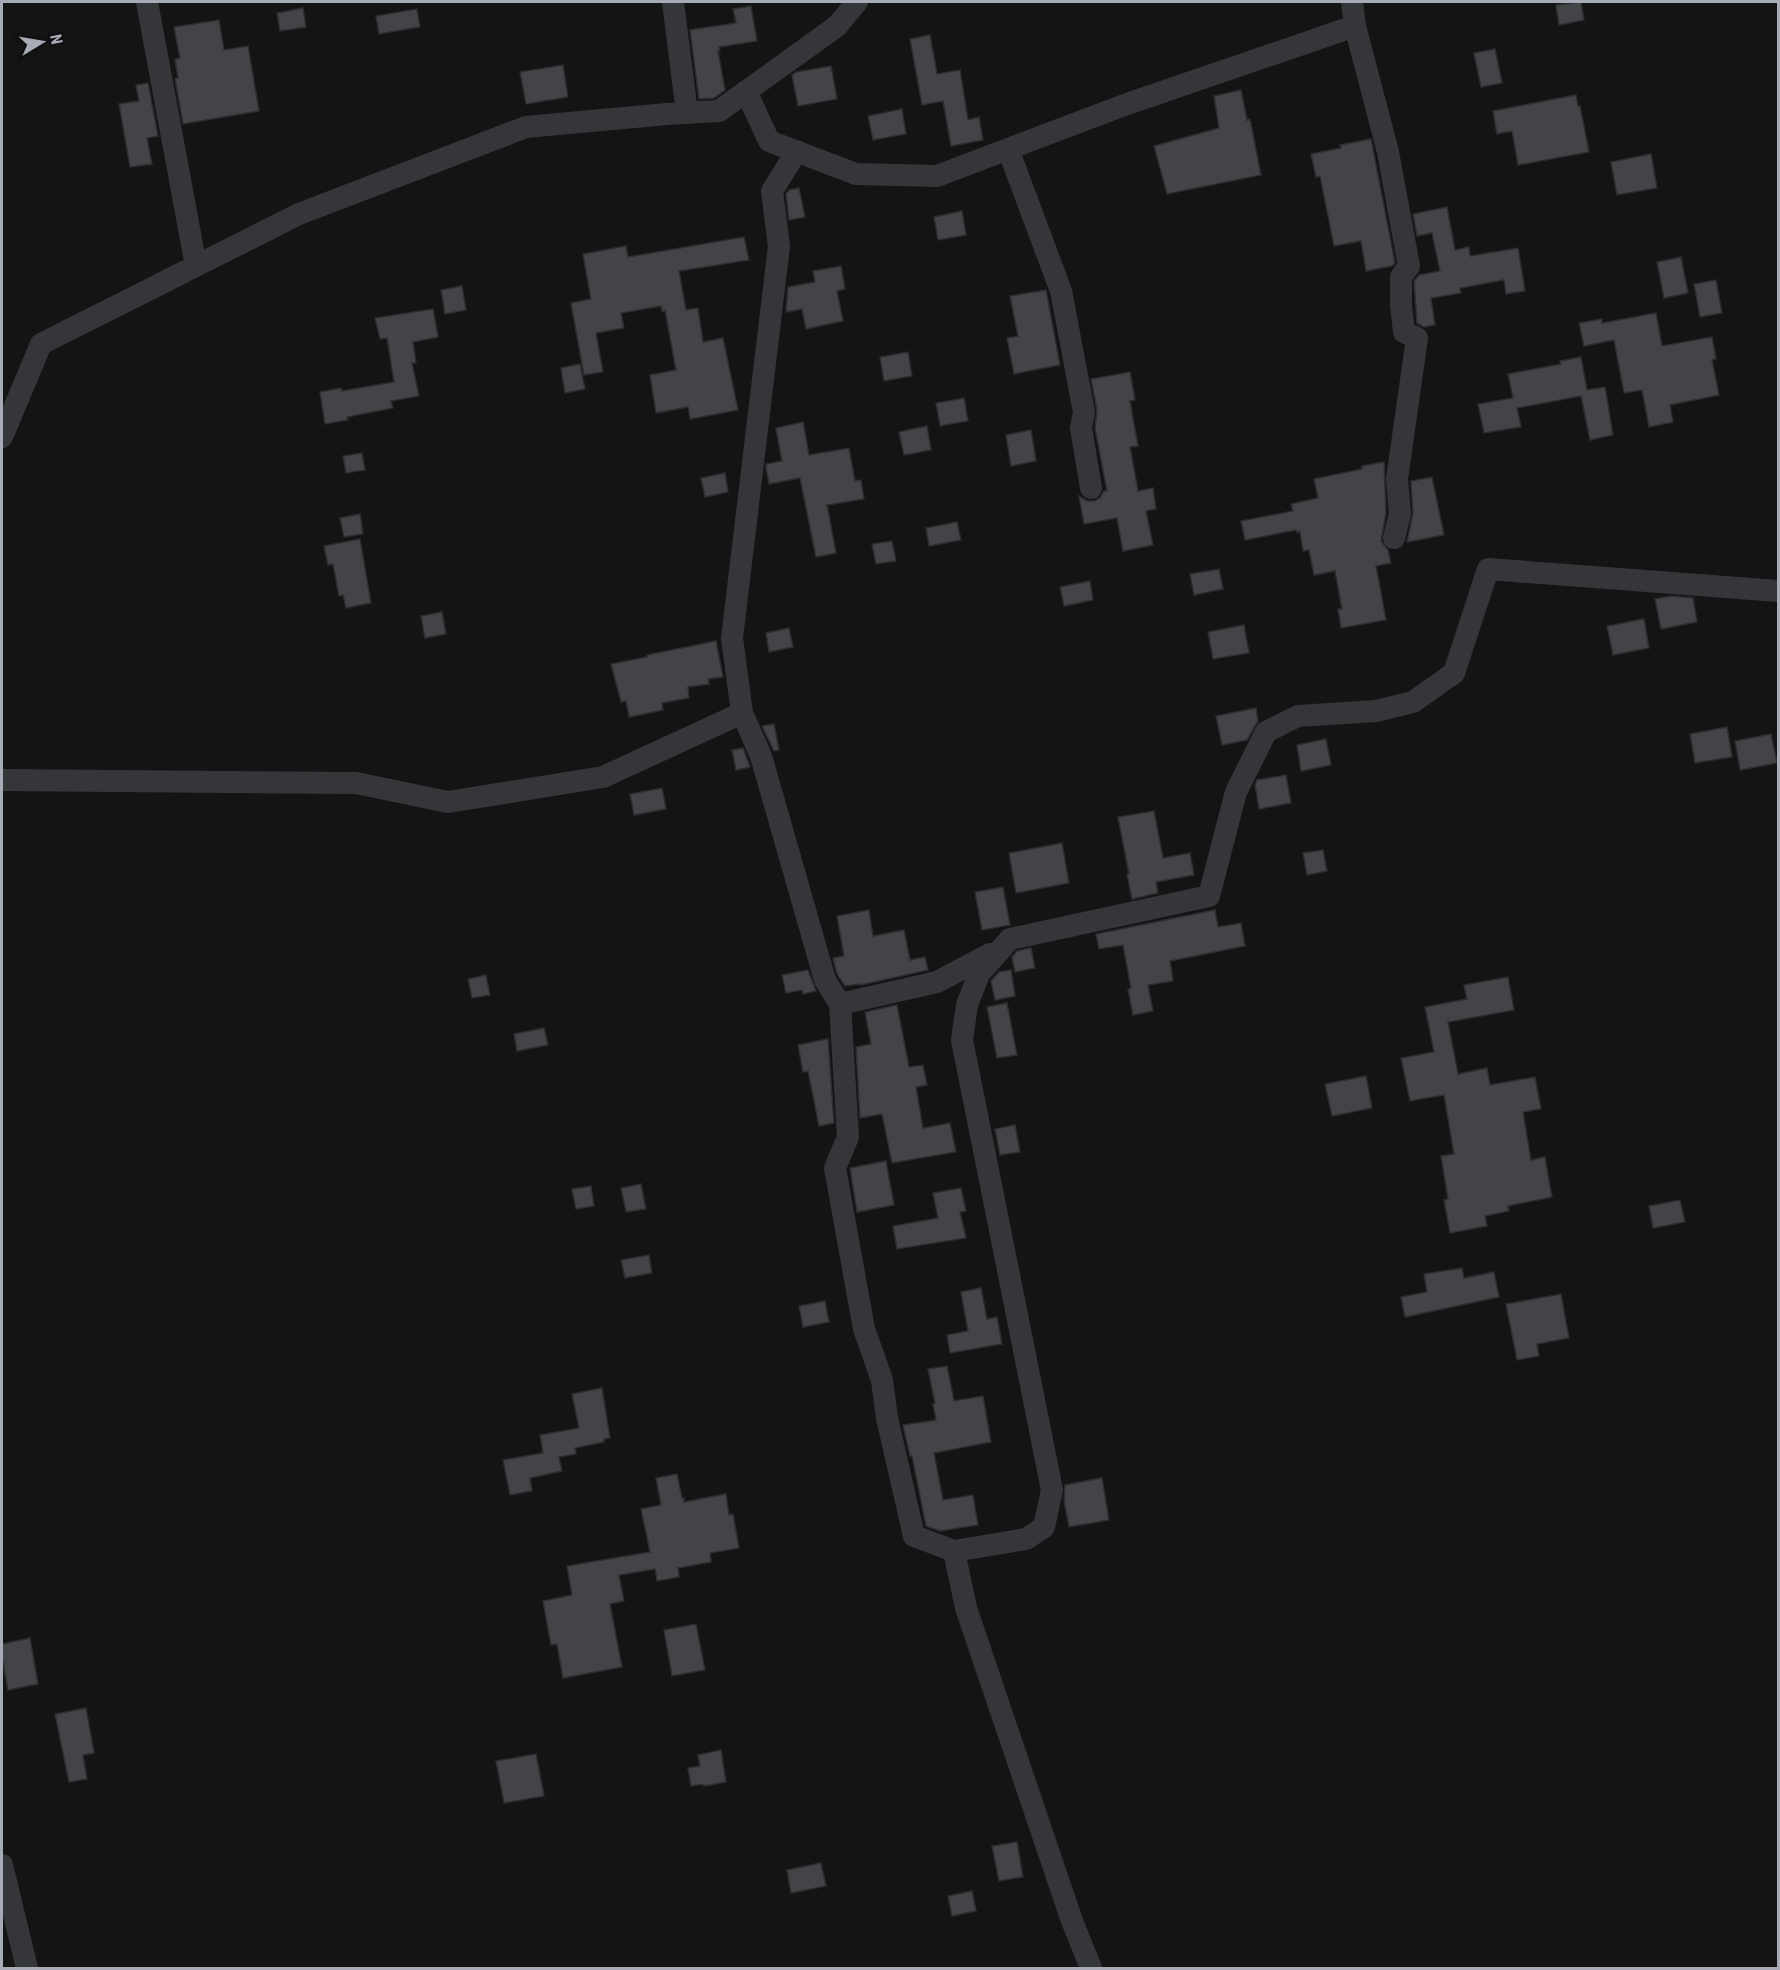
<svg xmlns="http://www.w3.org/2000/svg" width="1780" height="1970" viewBox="0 0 1780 1970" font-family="'Roboto Condensed',sans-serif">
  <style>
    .building { fill: #434448; stroke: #2e2e31; stroke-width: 1.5 }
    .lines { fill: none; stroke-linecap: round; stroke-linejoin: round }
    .street { stroke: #35363a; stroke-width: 22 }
  </style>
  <rect width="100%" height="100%" fill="#141415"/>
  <path class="building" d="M 1581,2 L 1584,20 L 1559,25 L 1556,5 Z
    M 751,6 L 757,41 L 719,47 L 720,51 L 718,51 L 725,90 L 714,98 L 699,99 L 690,30 L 736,23 L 733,9 Z
    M 303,8 L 306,27 L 280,31 L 277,13 Z
    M 417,9 L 420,27 L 379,34 L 376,16 Z
    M 219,20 L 224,50 L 248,46 L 259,111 L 183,124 L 175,79 L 178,78 L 175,59 L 180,58 L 174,27 Z
    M 930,35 L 937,74 L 960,70 L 968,120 L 979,117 L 983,140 L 951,146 L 943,101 L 922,105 L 910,39 Z
    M 1495,49 L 1502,83 L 1481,87 L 1474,53 Z
    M 563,65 L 568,97 L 526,104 L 520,72 Z
    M 831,66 L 837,99 L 798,106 L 792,75 L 796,72 Z
    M 148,83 L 158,136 L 147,138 L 152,164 L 130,167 L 119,104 L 139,101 L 136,85 Z
    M 1241,90 L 1247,120 L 1250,119 L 1261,175 L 1167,194 L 1154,146 L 1219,128 L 1214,96 Z
    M 1576,95 L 1578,106 L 1580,106 L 1589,152 L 1518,165 L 1512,131 L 1497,134 L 1493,111 Z
    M 902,109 L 906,134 L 873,140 L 868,116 Z
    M 1371,139 L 1395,263 L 1392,266 L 1366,271 L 1361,241 L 1334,246 L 1320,176 L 1316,177 L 1311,154 L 1341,148 L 1340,145 Z
    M 1651,154 L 1657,188 L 1617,195 L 1611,162 Z
    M 799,188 L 805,217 L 789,220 L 786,194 L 789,190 Z
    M 1447,207 L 1455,250 L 1469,247 L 1470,256 L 1518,248 L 1525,291 L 1506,294 L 1504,280 L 1460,288 L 1461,293 L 1431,298 L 1435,325 L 1424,327 L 1417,323 L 1414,281 L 1419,275 L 1440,271 L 1432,233 L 1417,236 L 1413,214 Z
    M 962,211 L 966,235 L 938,240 L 934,217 Z
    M 744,237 L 749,260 L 679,271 L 686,310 L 698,308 L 703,342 L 723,338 L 738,410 L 690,419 L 688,407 L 656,413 L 650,375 L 676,370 L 665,310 L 662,311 L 661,306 L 621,313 L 624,328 L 596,333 L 603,372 L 584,375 L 571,303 L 591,299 L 583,254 L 626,246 L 628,257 Z
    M 1681,257 L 1688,293 L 1664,298 L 1657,262 Z
    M 841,266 L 845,289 L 837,291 L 843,321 L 806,329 L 802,309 L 786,312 L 788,287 L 815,282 L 813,271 Z
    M 1716,280 L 1722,313 L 1700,317 L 1694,284 Z
    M 462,286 L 466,310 L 445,314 L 441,290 Z
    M 1046,290 L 1060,365 L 1014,374 L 1007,338 L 1018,336 L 1010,296 Z
    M 433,309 L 438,337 L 413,342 L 416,363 L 412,363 L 419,396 L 391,401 L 393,408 L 347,417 L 348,420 L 325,424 L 320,392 L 341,388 L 342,391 L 394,382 L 387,338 L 380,339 L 375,318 Z
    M 1656,313 L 1662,346 L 1712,337 L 1716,359 L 1712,360 L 1719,395 L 1670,405 L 1673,422 L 1649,427 L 1642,390 L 1624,393 L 1614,340 L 1584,346 L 1579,323 L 1602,319 L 1602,323 Z
    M 908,352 L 912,376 L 884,381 L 880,357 Z
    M 1581,357 L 1587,390 L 1605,387 L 1613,435 L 1590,440 L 1581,396 L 1517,408 L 1521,427 L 1484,433 L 1478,404 L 1513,398 L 1508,374 L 1561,364 L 1560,361 Z
    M 580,364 L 585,389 L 565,393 L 561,368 Z
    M 1130,372 L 1135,400 L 1130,401 L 1138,446 L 1130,447 L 1138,491 L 1153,488 L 1156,509 L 1146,511 L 1153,545 L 1123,551 L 1117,518 L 1084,524 L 1079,496 L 1087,501 L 1094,501 L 1100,498 L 1104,491 L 1107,491 L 1095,428 L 1097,410 L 1091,379 Z
    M 964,398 L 968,421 L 940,426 L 936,403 Z
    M 803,422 L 809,455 L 849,448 L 855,481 L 861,480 L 864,499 L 827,505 L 836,553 L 816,557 L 800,478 L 769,484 L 766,468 L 766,464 L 782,461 L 776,428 Z
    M 927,426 L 931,450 L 904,455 L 899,432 Z
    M 1031,430 L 1036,461 L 1011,466 L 1006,435 Z
    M 362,453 L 365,470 L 346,473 L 343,456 Z
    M 1384,462 L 1386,513 L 1381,541 L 1388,550 L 1391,563 L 1376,566 L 1386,620 L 1341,628 L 1338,609 L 1342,609 L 1335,571 L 1314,575 L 1309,550 L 1303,551 L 1300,531 L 1297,532 L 1296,530 L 1245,540 L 1241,521 L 1293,511 L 1291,504 L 1318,498 L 1314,479 L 1362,469 L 1362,466 Z
    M 725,473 L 728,492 L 705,497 L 701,478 Z
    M 1432,477 L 1444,535 L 1407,542 L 1413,513 L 1411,481 Z
    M 360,514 L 363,534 L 344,537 L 340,518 Z
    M 957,522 L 961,540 L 929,546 L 926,528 Z
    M 360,539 L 371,603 L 346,608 L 343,595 L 339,596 L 333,564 L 328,565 L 324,546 Z
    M 892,541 L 896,561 L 876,564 L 872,544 Z
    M 1219,569 L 1223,589 L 1194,595 L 1190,574 Z
    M 1090,581 L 1093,600 L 1064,606 L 1060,587 Z
    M 1671,596 L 1693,598 L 1697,622 L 1661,629 L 1655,599 Z
    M 442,612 L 446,634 L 425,638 L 421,616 Z
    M 1644,619 L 1649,648 L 1613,655 L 1607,626 Z
    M 1244,625 L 1249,653 L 1213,659 L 1208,632 Z
    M 789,628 L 793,647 L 769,652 L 766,633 Z
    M 716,641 L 723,677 L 708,679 L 709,684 L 688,687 L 689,698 L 662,703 L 663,710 L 629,717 L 626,701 L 621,702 L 611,664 L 647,657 L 647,655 Z
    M 1256,708 L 1258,721 L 1247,740 L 1222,745 L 1216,716 Z
    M 774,724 L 779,750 L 774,751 L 762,726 Z
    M 1727,727 L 1732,757 L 1695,763 L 1690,734 Z
    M 1771,734 L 1777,763 L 1740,770 L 1735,741 Z
    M 1326,739 L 1331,765 L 1301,771 L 1297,745 Z
    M 743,748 L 750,767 L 736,770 L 732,750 Z
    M 1286,775 L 1291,803 L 1259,809 L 1255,785 L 1257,780 Z
    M 662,788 L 666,809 L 634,815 L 630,794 Z
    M 1154,811 L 1163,858 L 1190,853 L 1194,875 L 1156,882 L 1158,893 L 1132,899 L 1127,874 L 1129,874 L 1118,817 Z
    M 1062,843 L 1069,883 L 1016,893 L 1009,853 Z
    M 1323,850 L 1327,871 L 1307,875 L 1303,853 Z
    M 1003,887 L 1010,925 L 982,930 L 975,892 Z
    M 869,910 L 873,936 L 904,930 L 910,960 L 925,957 L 928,970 L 861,985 L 860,984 L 845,986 L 837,974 L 833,958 L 844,956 L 837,916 Z
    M 1215,910 L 1218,927 L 1241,923 L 1245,946 L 1170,961 L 1173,981 L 1148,985 L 1153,1011 L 1133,1015 L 1128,989 L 1131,988 L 1123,945 L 1099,949 L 1096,934 Z
    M 1031,948 L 1035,968 L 1015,972 L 1012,957 L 1017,951 Z
    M 808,970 L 816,991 L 803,994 L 802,990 L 786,993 L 782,975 Z
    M 1011,970 L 1015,996 L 995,1000 L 991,981 L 999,972 Z
    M 486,975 L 490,995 L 472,998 L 468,979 Z
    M 1508,977 L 1514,1010 L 1448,1022 L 1458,1074 L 1487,1068 L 1490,1085 L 1535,1077 L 1541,1109 L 1523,1112 L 1531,1160 L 1545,1157 L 1552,1197 L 1508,1206 L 1509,1211 L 1485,1216 L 1487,1226 L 1450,1233 L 1444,1200 L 1448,1199 L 1441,1156 L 1454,1154 L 1444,1095 L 1410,1101 L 1401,1058 L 1434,1052 L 1425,1007 L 1467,999 L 1464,985 Z
    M 1007,1003 L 1017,1055 L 997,1058 L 987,1007 Z
    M 897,1005 L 909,1067 L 923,1065 L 927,1085 L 916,1087 L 923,1128 L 950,1123 L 956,1152 L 892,1163 L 882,1114 L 860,1118 L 856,1047 L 871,1044 L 865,1012 Z
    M 544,1028 L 548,1045 L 517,1051 L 514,1034 Z
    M 828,1039 L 834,1123 L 819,1126 L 808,1071 L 803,1072 L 798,1045 Z
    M 1366,1076 L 1372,1108 L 1332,1116 L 1325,1084 Z
    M 1015,1125 L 1020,1152 L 1000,1155 L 995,1129 Z
    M 886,1161 L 894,1205 L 857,1212 L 850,1168 Z
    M 641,1184 L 646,1209 L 626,1212 L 621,1188 Z
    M 591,1186 L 594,1206 L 576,1209 L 572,1189 Z
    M 961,1188 L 966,1211 L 960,1212 L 966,1238 L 897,1249 L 893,1226 L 938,1218 L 933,1193 Z
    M 1680,1200 L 1685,1222 L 1653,1228 L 1649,1206 Z
    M 649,1255 L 652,1273 L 625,1278 L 621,1260 Z
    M 1462,1268 L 1464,1278 L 1494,1272 L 1499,1297 L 1405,1317 L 1401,1297 L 1427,1292 L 1424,1274 Z
    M 981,1288 L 987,1319 L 997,1317 L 1002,1344 L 950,1353 L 947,1335 L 968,1331 L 961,1292 Z
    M 1561,1294 L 1569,1338 L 1537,1344 L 1539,1356 L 1517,1360 L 1506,1304 Z
    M 825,1301 L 829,1322 L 803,1327 L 799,1306 Z
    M 947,1366 L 954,1401 L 983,1396 L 991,1442 L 934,1453 L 943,1500 L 973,1495 L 978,1525 L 940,1531 L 926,1526 L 912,1456 L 910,1456 L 903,1425 L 936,1420 L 933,1404 L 935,1403 L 928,1369 Z
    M 602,1388 L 610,1438 L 604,1439 L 604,1442 L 575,1448 L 576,1454 L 559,1457 L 562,1471 L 530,1478 L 532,1491 L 510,1495 L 503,1460 L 543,1453 L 540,1435 L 579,1428 L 572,1394 Z
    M 677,1474 L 682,1498 L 684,1498 L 684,1502 L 726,1494 L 729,1515 L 733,1514 L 739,1548 L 710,1553 L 711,1562 L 678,1568 L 679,1577 L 657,1581 L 655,1569 L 619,1575 L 624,1601 L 610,1604 L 622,1667 L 563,1678 L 557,1644 L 551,1645 L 543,1601 L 572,1595 L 567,1566 L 650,1552 L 641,1509 L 661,1505 L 656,1478 Z
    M 1102,1478 L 1109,1520 L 1069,1527 L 1064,1500 L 1065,1485 Z
    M 696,1624 L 705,1670 L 672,1676 L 664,1630 Z
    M 30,1638 L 38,1684 L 8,1690 L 2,1657 L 2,1644 Z
    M 86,1708 L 94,1753 L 83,1755 L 87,1779 L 69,1782 L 55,1714 Z
    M 721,1750 L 726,1782 L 704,1786 L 704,1784 L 691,1786 L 688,1768 L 700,1766 L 698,1755 Z
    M 536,1754 L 544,1796 L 504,1803 L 496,1761 Z
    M 1017,1842 L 1023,1877 L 999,1881 L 992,1846 Z
    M 821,1863 L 826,1886 L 791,1893 L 787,1870 Z
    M 972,1891 L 976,1911 L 952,1916 L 948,1896 Z"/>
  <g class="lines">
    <path class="street" d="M 147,2 L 196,266
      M 673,2 L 687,113
      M 1355,26 L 1388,152 L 1409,266 L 1401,277 L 1401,305 L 1404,332 L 1417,338 L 1397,479 L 1400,514 L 1394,538
      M 746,91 L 769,141 L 856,174 L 937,176 L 1127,104 L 1355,26 L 1352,2
      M 1008,149 L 1061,291 L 1084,412 L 1081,428 L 1091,488
      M 797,151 L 772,191 L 779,246 L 732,638 L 742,713 L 761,756 L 825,980 L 840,1004 L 848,1137 L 835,1168 L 864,1329 L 882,1380 L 887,1418 L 914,1536 L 954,1551
      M 2,437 L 41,344 L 299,214 L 526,127 L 667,114 L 719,111 L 837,26 L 857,2
      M 2,780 L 356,783 L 448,802 L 603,777 L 742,713
      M 840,1004 L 937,982 L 990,954
      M 2,1865 L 27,1968
      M 1091,1968 L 1072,1921 L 966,1608 L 954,1551 L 1026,1539 L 1044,1527 L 1052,1490 L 962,1040 L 967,1005 L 979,974 L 1010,939 L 1209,896 L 1236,792 L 1266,732 L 1298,716 L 1376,711 L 1413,702 L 1454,673 L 1488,569 L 1778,591"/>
  </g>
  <rect width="1780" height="1970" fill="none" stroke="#a7abb5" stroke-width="6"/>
  <g transform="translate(42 42) rotate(79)" stroke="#0f0f10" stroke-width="4.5" paint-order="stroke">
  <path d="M0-4.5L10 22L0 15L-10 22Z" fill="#a7abb5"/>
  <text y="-9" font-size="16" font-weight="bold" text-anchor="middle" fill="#a7abb5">N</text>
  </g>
</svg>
